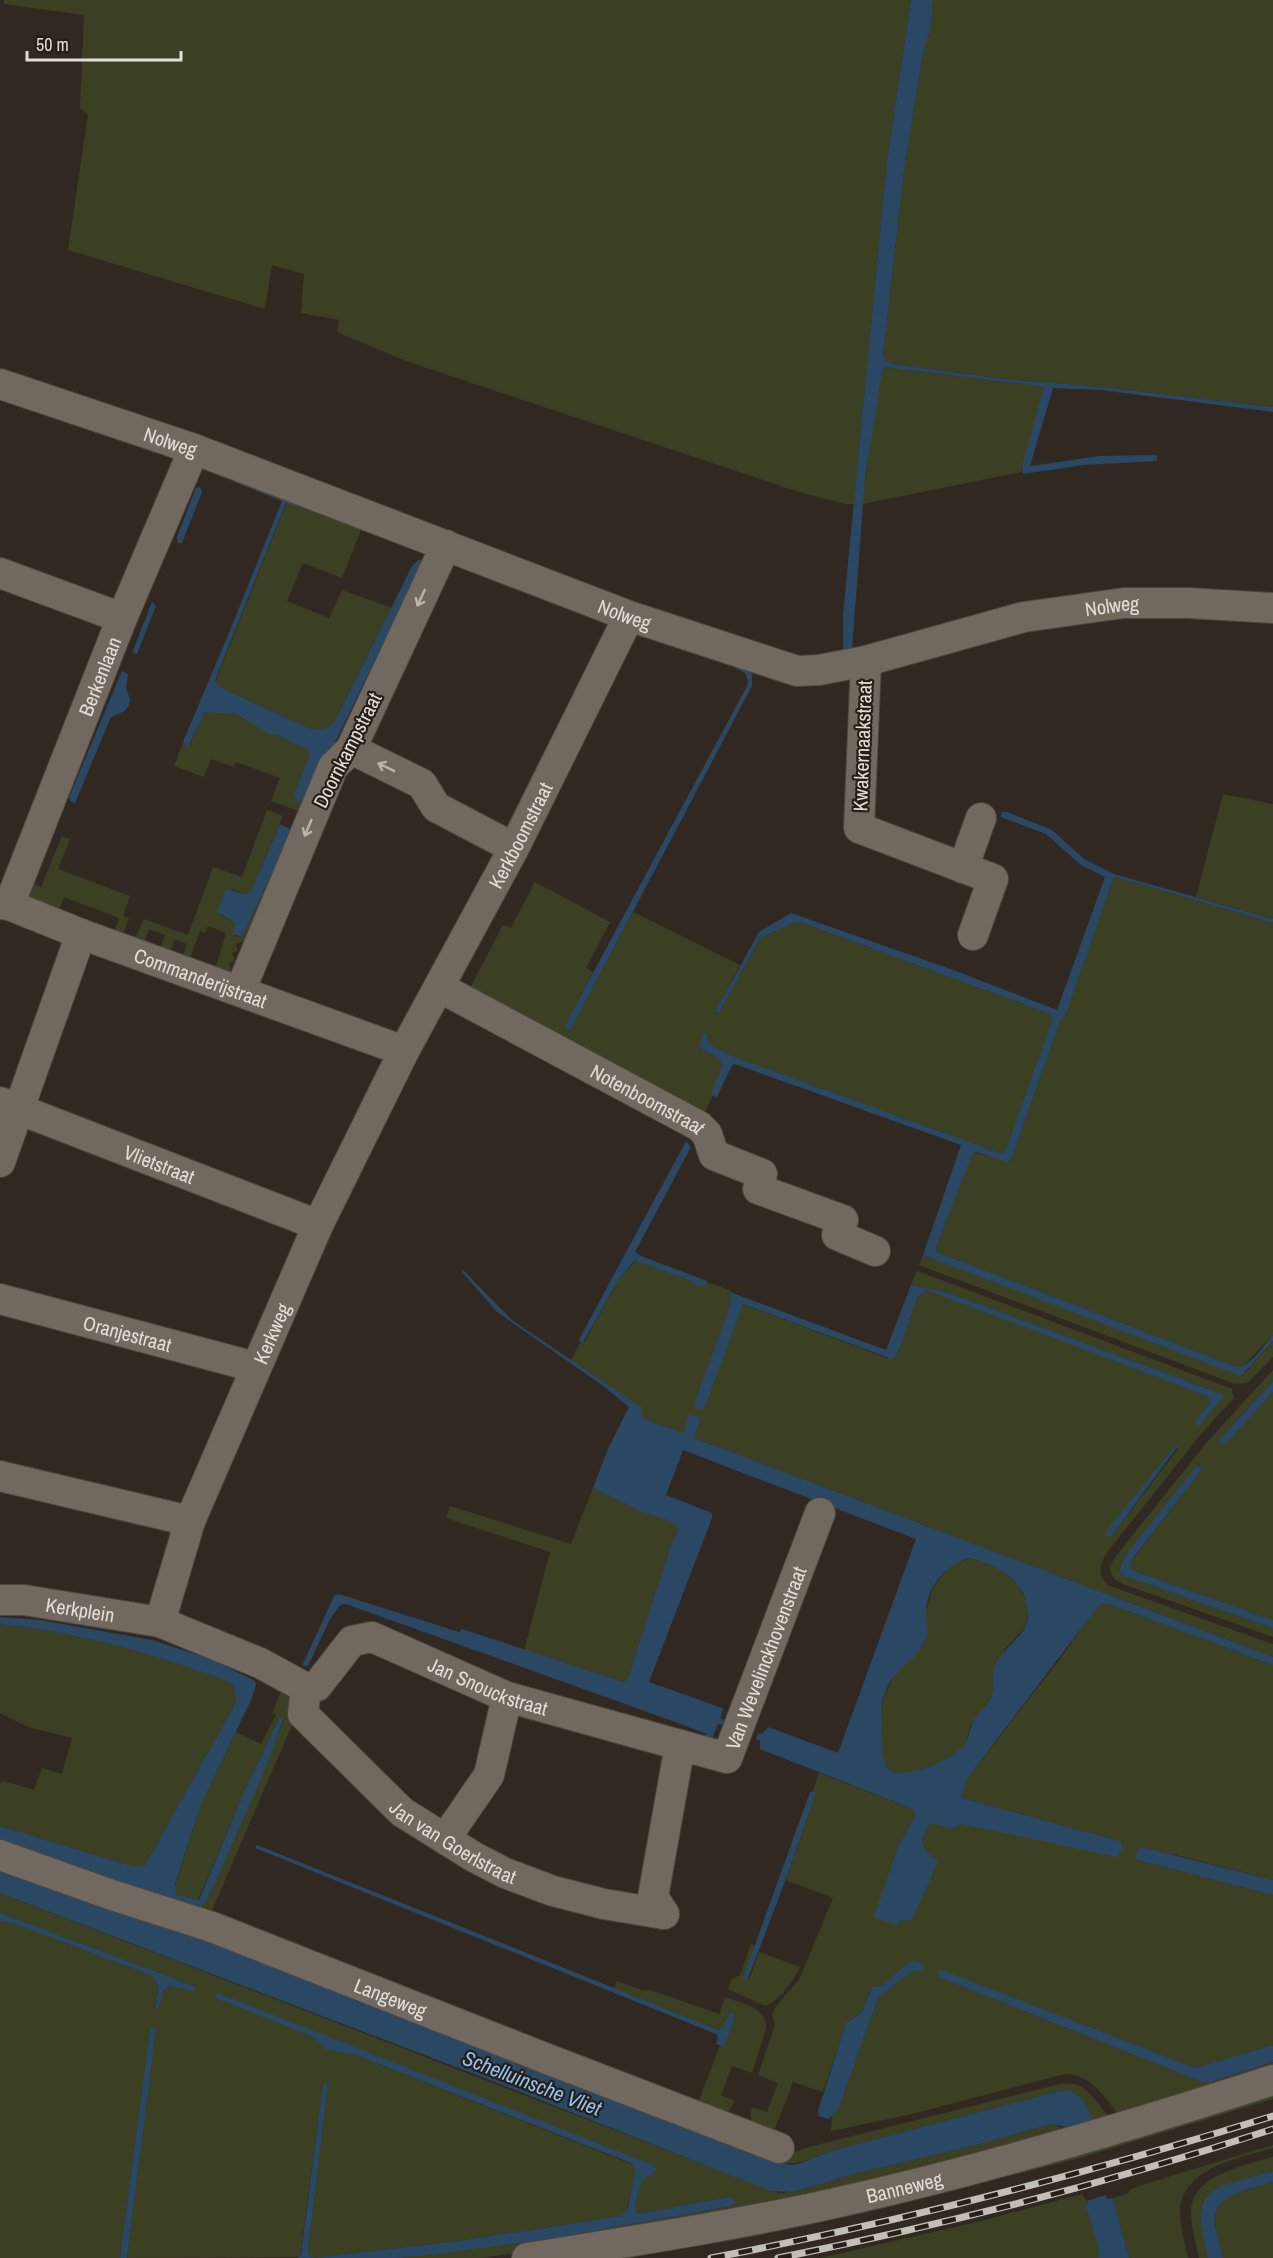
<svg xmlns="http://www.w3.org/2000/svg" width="1273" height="2258" viewBox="0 0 1273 2258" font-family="'Archivo Narrow',sans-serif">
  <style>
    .green { fill: #3b4023; fill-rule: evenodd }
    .water { fill: #2a4864; fill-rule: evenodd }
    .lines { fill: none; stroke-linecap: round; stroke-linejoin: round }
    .minor-casing { stroke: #4d4640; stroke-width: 32 }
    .minor { stroke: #71685f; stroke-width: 30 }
    .rail-casing { stroke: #c4beb9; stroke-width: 7 }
    .rail { stroke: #271f17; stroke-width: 4.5; stroke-dasharray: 14; stroke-linecap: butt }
    .oneway { stroke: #bab4ae }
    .labels { text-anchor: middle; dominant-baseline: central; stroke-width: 4.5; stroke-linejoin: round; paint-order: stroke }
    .street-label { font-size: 20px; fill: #e2ddd8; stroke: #271f17 }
    .water-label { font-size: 21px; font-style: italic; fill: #90c3f6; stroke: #271f17 }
  </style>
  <rect width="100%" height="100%" fill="#312921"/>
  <path class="green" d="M 4,0 L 911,0 L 887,161 L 854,504 L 845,504 L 799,492 L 406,361 L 337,332 L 339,320 L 301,313 L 304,274 L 272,265 L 265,309 L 68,250 L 88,114 L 80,108 L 84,15 L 4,4 Z
    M 933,0 L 1273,0 L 1273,407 L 1101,387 L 1004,379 L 893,364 L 886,362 L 883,356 L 903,178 L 922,59 L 931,25 Z
    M 883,367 L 1044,387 L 1022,472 L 862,504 L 874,417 Z
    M 287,502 L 357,526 L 361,530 L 342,578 L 303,563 L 287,601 L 329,618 L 342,590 L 392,608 L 336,719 C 328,729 322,731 309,728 L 217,686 L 215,682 Z
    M 208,711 L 236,714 L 269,733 L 277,735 L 308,750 L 309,757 L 294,794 L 297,801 L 303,802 L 302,812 L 271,801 L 280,778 L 236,762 L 233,767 L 211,759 L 204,777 L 174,766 L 183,742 L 184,745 L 190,745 L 203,714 Z
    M 1223,794 L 1273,804 L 1273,919 L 1196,897 Z
    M 267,810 L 283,816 L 251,891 L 246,894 L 232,889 L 219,914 L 236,923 L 234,936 L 242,937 L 291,832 L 256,938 L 236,944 L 238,951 L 232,953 L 235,961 L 229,963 L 231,970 L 220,975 L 214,973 L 226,933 L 208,926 L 205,933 L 200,931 L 188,963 L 181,961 L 187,944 L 175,939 L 168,956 L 159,952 L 165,935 L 149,929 L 143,946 L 133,942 L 144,919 L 188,935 L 213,867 L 242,877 Z
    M 62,836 L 70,839 L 58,869 L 130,896 L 123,916 L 129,918 L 121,938 L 113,935 L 119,918 L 64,897 L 57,914 L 29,903 L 25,880 L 41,887 Z
    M 1116,877 L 1273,923 L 1273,1335 L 1243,1366 L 1237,1367 L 937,1252 L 936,1247 L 973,1152 L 1009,1162 L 1011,1160 L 1060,1021 L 1066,1014 L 1113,878 Z
    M 535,882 L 610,922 L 586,968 L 593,972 L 565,1025 L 571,1029 L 633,912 L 740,965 L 716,1011 L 716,1014 L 719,1013 L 760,938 L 795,922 L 800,922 L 1050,1014 L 1054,1018 L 1005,1152 L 1000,1153 L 732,1056 L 709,1044 L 708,1035 L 699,1047 L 720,1059 L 722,1065 L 712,1095 L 713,1095 L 704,1114 L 470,988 L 503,925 L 511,928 Z
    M 923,1255 L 1245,1373 L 1273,1341 L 1273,1357 L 1247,1383 L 1235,1384 L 919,1265 Z
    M 636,1260 L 688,1280 L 695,1285 L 707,1282 L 732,1291 L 730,1292 L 731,1303 L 702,1409 L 742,1305 L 745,1305 L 887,1358 L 898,1353 L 918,1296 L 929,1291 L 1207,1396 L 1211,1401 L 1196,1421 L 1222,1394 L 949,1293 L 911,1285 L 917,1271 L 1232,1389 L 1234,1398 L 1201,1434 L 1109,1550 C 1100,1563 1095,1576 1110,1586 L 1273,1644 L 1273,1657 L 694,1438 L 701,1419 L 690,1414 L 683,1433 L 644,1419 L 642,1418 L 641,1408 L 571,1360 L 580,1343 L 585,1341 L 619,1279 ZM 1175,1446 L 1178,1449 L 1112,1535 L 1107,1531 Z
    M 1273,1370 L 1273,1381 L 1219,1440 L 1225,1445 L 1273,1392 L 1273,1620 L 1132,1570 L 1130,1568 L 1131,1562 L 1202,1469 L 1199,1465 L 1124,1557 L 1119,1569 L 1124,1576 L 1273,1628 L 1273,1637 L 1123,1584 L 1114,1579 L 1109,1568 L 1116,1556 L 1208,1441 Z
    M 593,1488 L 644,1513 L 674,1522 L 678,1530 L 670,1548 L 628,1678 L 624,1682 L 524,1651 L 550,1552 L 446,1518 L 450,1506 L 571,1544 Z
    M 971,1558 L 1000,1569 L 1017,1583 L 1026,1601 L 1028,1611 L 1026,1626 L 1005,1649 L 993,1675 L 993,1693 L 990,1700 L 971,1725 L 965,1743 L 961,1749 L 945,1761 L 913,1772 L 905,1774 L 892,1772 L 884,1763 L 882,1757 L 879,1724 L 884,1696 L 895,1675 L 922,1647 L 926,1611 L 933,1588 L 950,1565 Z
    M 1109,1604 L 1273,1665 L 1273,1880 L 1172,1854 L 1137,1860 L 1273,1895 L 1273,2045 L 1195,2068 L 942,1971 L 940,1977 L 1202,2082 L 1210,2082 L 1273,2062 L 1273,2073 L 1122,2118 C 1104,2099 1095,2075 1065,2074 L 912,2114 L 831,2131 L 832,2116 L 839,2108 L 878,1998 L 912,1971 L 916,1970 L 908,1963 L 883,1985 L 875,1986 L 870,1990 L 862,2012 L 846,2023 L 823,2092 L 793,2082 L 771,2139 C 759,2130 747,2124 752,2107 L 767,2112 L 778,2083 L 758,2075 L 773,2031 L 775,2025 L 772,2014 L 777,2005 L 799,1980 L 833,1898 L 786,1880 L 816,1793 L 813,1791 L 819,1773 L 913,1809 L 915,1815 L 897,1850 L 899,1923 L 904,1920 L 925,1853 C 920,1843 925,1832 930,1822 L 953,1829 L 962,1824 L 1120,1841 L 962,1798 L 966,1780 L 1063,1655 L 1095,1609 L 1099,1605 Z
    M 0,1624 C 63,1631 127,1646 187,1667 C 203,1673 221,1677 234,1686 L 236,1698 L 234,1706 L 145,1865 L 135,1867 L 0,1826 L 0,1784 L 3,1781 L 34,1790 L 42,1768 L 62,1774 L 72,1738 L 28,1727 L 0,1713 Z
    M 281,1692 L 301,1704 L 210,1915 L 74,1870 L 206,1903 L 284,1720 L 279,1718 L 244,1792 L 198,1900 L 176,1894 L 174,1889 L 200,1807 L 236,1732 L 261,1744 L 276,1715 L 272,1713 Z
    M 0,1893 L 778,2193 L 793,2192 L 850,2175 L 988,2142 L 1050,2124 L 1062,2128 L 1067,2127 L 1068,2130 L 1079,2095 L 1064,2090 L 831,2151 C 814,2157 798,2167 780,2162 L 792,2153 L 805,2148 L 1060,2084 C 1066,2084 1074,2083 1080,2086 C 1091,2092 1107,2114 1113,2124 L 926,2173 L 557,2247 L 481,2258 L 399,2258 L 543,2240 L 731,2206 L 735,2203 L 729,2197 L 637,2214 L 635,2204 L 642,2179 L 655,2171 L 218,1993 L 313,2037 L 327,2050 L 353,2054 L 631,2164 L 637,2171 L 625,2214 L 622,2216 L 458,2241 L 314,2258 L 310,2256 L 308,2250 L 328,2084 L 326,2082 L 323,2084 L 300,2257 L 127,2258 L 156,2030 L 153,2027 L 150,2029 L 120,2258 L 0,2258 L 0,1921 L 15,1924 L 150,1975 C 162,1984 157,1994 154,2007 L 159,2008 C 166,1981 167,1985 194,1986 L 0,1913 Z
    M 751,1944 L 755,1946 L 744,1979 L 749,1980 L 759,1952 L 800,1967 C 793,1982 780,2000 765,2006 L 728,1989 L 732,1979 L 740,1975 Z
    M 617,1981 L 642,1990 L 650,1990 L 719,2014 L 725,1997 C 741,2003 768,2008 766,2029 L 752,2073 L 732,2066 L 721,2095 L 735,2101 L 727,2113 L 695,2111 L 720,2045 L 723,2047 L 729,2013 L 722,2029 L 719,2030 L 614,1988 Z
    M 1273,2087 L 1273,2099 L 1080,2158 L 889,2206 L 768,2232 L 628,2258 L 584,2258 Z
    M 1273,2145 L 1273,2148 C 1240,2158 1181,2167 1180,2212 C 1180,2227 1185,2243 1188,2258 L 1129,2258 L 1113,2198 L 1129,2193 L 1129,2190 L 1142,2185 Z
    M 1273,2157 L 1273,2171 L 1215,2189 L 1205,2248 L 1208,2258 L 1199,2258 C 1196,2243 1191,2227 1191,2211 C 1193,2174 1245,2166 1273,2157 Z
    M 1273,2182 L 1273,2258 L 1223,2258 C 1220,2247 1215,2233 1215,2221 C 1215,2193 1252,2189 1273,2182 Z
    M 1082,2194 L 1088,2204 L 1085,2205 L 1098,2245 L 1099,2258 L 820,2258 L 981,2221 Z"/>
  <path class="water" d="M 911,0 L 933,0 L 931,25 L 922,59 L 903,178 L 883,356 L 886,361 L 893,364 L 1004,379 L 1101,387 L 1273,407 L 1273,412 L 1101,390 L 1053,388 L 1030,466 L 1100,456 L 1155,455 L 1157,456 L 1157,461 L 1084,465 L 1023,474 L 1023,463 L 1044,387 L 883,367 L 865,478 L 852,649 L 843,652 L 843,615 L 887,161 Z
    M 236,478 L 357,526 L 286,503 L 215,680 L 217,686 L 309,728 C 322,731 328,729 336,719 L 412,566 L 418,560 L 426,560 L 418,571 L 307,800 L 303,802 L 297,801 L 294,794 L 309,757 L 308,750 L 277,735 L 269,734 L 236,714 L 205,712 L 189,745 L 186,746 L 183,742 L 231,628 L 282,501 L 234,482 Z
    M 200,487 L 202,492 L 182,543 L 178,543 L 177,537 L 196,488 Z
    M 152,602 L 156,606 L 137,654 L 132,653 Z
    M 734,666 L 749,669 L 752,675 L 752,686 L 571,1029 L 566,1030 L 565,1025 L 747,686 L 748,681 L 745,673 L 735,668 Z
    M 122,671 L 128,674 L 126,688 L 130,699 L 129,705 L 125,711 L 111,717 L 75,803 L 70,801 L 69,797 Z
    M 1002,812 L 1007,812 L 1052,830 L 1084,859 L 1114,874 L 1273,919 L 1273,923 L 1116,877 L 1113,879 L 1066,1014 L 1060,1021 L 1011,1160 L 1007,1162 L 976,1152 L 973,1153 L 936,1247 L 937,1252 L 1237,1367 C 1251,1366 1264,1345 1273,1335 L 1273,1341 L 1242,1375 L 1238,1375 L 923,1255 L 961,1145 L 735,1064 L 732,1065 L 717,1097 L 711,1095 L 722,1065 L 720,1059 L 699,1047 L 704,1033 L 707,1033 L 709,1044 L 732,1056 L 1000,1153 L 1005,1152 L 1053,1018 L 1050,1014 L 800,922 L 795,922 L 760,938 L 719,1013 L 715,1012 L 759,932 L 791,913 L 953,970 L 1057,1010 L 1105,877 L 1081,865 L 1046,834 L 1001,817 Z
    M 280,824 L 290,829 L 291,832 L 242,937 L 233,934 L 236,923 L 217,912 L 226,889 L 246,894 L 251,891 Z
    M 687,1142 L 691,1147 L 635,1252 L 641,1256 L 707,1281 L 707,1284 L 704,1286 L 695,1285 L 688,1280 L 635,1260 L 619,1279 L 582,1344 L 579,1340 L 590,1319 L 685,1143 Z
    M 463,1270 L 512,1320 L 635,1403 L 642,1408 L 642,1418 L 644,1419 L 683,1433 L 689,1414 L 701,1418 L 694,1438 L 1273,1657 L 1273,1665 L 1109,1604 L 1099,1605 L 966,1780 L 962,1798 L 1120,1841 L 1123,1847 L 1117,1857 L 962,1824 L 953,1829 L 930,1823 C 920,1840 919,1850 937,1860 L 937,1864 L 912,1919 L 901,1921 L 897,1925 L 875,1918 L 874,1916 L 897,1850 L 915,1815 L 913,1809 L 760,1749 L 760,1740 L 756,1739 L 758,1733 L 762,1734 L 768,1727 L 838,1753 L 916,1539 L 683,1450 L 666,1495 L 712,1513 L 712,1518 L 649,1682 L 722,1708 L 723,1710 L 720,1718 L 724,1720 L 722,1725 L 718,1724 L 712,1739 L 707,1738 L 707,1734 L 664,1718 L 346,1604 L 340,1605 L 330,1619 L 308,1666 L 302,1666 L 334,1596 L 339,1594 L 459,1632 L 462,1629 L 611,1678 L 624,1682 L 628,1678 L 670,1548 L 678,1530 L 673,1522 L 644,1513 L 593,1488 L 608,1449 L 629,1407 L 602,1385 L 497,1312 L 462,1272 ZM 971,1558 C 996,1566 1022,1577 1027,1606 C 1029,1615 1028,1625 1022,1632 C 1012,1645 1000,1653 994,1668 C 991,1679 996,1690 990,1700 C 986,1707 980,1711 975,1718 C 970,1726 970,1735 965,1743 C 955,1760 910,1777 892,1772 C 881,1763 883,1752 882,1738 C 880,1713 879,1690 900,1670 C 907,1662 916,1656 922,1646 C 931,1630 926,1627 926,1611 C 927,1587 948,1561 971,1558 Z
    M 911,1285 L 949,1293 L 1222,1394 L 1223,1397 L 1199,1425 L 1197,1425 L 1195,1421 L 1211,1402 L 1207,1396 L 928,1291 L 918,1296 L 898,1353 L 892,1359 L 743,1304 L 705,1406 L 700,1410 L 696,1409 L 695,1402 L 731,1303 L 730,1292 L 886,1350 Z
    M 1273,1381 L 1273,1392 L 1225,1445 L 1220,1444 L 1219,1440 Z
    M 1178,1446 L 1112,1535 L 1106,1537 L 1106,1531 L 1174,1447 Z
    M 1197,1465 L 1202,1469 L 1131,1561 L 1130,1568 L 1132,1570 L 1273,1620 L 1273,1628 L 1124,1576 L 1119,1572 L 1124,1557 Z
    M 0,1617 L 40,1620 L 152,1640 L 213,1660 L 255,1681 L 256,1685 L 251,1700 L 200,1807 L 175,1884 L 176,1894 L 199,1900 L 244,1792 L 279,1718 L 284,1717 L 266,1767 L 206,1903 L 200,1907 L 193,1907 L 0,1843 L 0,1826 L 135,1867 L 145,1865 L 234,1706 L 236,1698 L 234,1686 C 221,1677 203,1673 187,1667 C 127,1646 63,1631 0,1624 Z
    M 814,1791 L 816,1793 L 787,1876 L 747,1981 L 743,1978 L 810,1792 Z
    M 257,1845 L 719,2030 L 722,2029 L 729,2013 L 732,2012 L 735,2015 L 734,2019 L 724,2047 L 716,2044 L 718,2036 L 716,2034 L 255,1848 Z
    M 1140,1847 L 1273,1880 L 1273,1895 L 1137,1860 L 1135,1856 Z
    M 0,1868 L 227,1947 L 789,2165 L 798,2164 L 831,2151 L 1064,2090 C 1082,2093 1086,2104 1092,2120 L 1068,2132 L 1067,2127 L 1050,2124 L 988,2142 L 850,2175 L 793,2192 L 771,2191 L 482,2077 L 0,1893 Z
    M 0,1913 L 194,1986 L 195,1991 L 169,1986 L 164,1990 L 159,2008 L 155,2009 C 155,1996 164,1985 150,1975 L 15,1924 L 0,1921 Z
    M 915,1961 L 924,1965 L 923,1971 L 912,1971 L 878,1998 L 839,2108 L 829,2119 L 819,2116 L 818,2111 L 846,2023 L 862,2012 L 872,1987 L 883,1985 L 908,1963 Z
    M 942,1970 L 1195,2068 L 1273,2045 L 1273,2062 L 1210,2082 L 1202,2082 L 939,1977 L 938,1972 Z
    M 218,1993 L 655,2166 L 656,2171 L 642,2180 L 635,2204 L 637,2214 L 729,2197 L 734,2199 L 735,2203 L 731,2206 L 543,2240 L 437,2254 L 399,2258 L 298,2258 L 301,2254 L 323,2084 L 326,2082 L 328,2084 L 308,2250 L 310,2256 L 314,2258 L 458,2241 L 622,2216 L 627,2210 L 636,2171 L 631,2163 L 353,2054 L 327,2050 L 313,2037 L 216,1998 L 215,1996 Z
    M 152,2027 L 156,2030 L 127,2258 L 120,2258 L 150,2029 Z
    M 1273,2171 L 1273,2182 C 1251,2189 1210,2194 1215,2226 C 1217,2237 1221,2247 1223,2258 L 1208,2258 C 1188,2182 1213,2190 1273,2171 Z
    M 1106,2195 L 1107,2199 L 1113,2198 L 1129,2258 L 1099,2258 L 1098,2245 L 1085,2205 L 1088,2204 L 1087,2201 Z"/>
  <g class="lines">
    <g class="minor-casing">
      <g id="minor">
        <path id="s1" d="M 0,384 L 194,449 L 629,616 L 797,671 L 819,670 L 866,661 L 1024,617 L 1124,603 L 1188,603 L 1273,608"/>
        <path d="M 0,573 L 122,618"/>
        <path d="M 866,661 L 859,828 L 993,879 L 973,935"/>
        <path d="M 351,749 L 422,784 L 436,807 L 514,848"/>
        <path d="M 963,868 L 981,818"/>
        <path id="s2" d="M 0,904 L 9,905 L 81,934 L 404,1051"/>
        <path id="s3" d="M 9,905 L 122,618 L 194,449"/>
        <path id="s4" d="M 439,987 L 699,1126 L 707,1134 L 714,1155 L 762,1174 L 758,1189 L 843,1220 L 837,1235 L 875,1251"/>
        <path d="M 240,991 L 333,767 L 351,749 L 446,545"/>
        <path id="s5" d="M 0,1102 L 318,1225"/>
        <path d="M 0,1162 L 81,934"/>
        <path id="s6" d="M 0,1299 L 255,1367"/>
        <path d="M 0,1476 L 190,1521"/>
        <path id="s7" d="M 0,1600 L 24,1600 L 160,1622 L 260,1663 L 306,1688 L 317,1686 L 352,1641 L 372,1637 L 507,1697 L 680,1745 L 653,1897 L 664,1914"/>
        <path id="s8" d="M 160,1622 L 190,1521 L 318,1225 L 404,1051 L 514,848 L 629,616"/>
        <path id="s9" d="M 306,1688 L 303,1714 L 402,1812 L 474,1857 L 505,1873 L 553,1891 L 604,1904 L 664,1914"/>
        <path id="s10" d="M 680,1745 L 727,1758 L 820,1513"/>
        <path d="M 445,1839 L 489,1775 L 507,1697"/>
        <path id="s11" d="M 0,1855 L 109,1894 L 212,1927 L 550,2060 L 779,2148"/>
        <path id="s12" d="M 527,2258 C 633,2241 739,2225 844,2201 C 990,2168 1131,2126 1273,2080"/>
      </g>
    </g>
    <use href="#minor" class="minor"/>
    <g class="rail-casing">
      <path id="rail" d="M 711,2258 C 901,2222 1088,2173 1273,2116
        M 778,2258 C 945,2225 1111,2182 1273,2129"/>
    </g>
    <use href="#rail" class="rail"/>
  </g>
  <defs><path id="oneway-shaft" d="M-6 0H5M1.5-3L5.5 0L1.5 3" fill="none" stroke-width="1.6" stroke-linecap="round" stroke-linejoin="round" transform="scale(1.5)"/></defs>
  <g class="oneway">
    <use href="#oneway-shaft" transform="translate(421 598) rotate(115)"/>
    <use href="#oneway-shaft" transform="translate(386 767) rotate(-154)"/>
    <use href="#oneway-shaft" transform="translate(308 828) rotate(113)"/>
  </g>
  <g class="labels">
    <g class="street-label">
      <text stroke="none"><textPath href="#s1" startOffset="180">Nolweg</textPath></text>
      <text stroke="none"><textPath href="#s1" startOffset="1170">Nolweg</textPath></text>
      <text stroke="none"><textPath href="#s1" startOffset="666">Nolweg</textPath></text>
      <text stroke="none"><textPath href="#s3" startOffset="246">Berkenlaan</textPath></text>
      <text transform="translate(862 746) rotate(-88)">Kwakernaakstraat</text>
      <text transform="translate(347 750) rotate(-63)">Doornkampstraat</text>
      <text stroke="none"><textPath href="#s8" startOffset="867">Kerkboomstraat</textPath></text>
      <text stroke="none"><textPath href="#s2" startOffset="214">Commanderijstraat</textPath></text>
      <text stroke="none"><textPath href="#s4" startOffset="237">Notenboomstraat</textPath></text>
      <text stroke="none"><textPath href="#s5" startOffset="171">Vlietstraat</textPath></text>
      <text stroke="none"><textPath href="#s8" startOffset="310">Kerkweg</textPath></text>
      <text stroke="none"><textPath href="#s6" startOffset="132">Oranjestraat</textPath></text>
      <text stroke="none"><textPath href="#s7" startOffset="81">Kerkplein</textPath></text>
      <text stroke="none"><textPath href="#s10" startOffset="156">Van Wevelinckhovenstraat</textPath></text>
      <text stroke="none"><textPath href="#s7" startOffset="537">Jan Snouckstraat</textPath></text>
      <text stroke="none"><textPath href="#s9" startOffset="225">Jan van Goerlstraat</textPath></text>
      <text stroke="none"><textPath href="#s11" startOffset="416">Langeweg</textPath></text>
      <text stroke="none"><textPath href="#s12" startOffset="384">Banneweg</textPath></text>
    </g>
    <g class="water-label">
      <text transform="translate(532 2083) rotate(21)">Schelluinsche Vliet</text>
    </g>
  </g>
  <path d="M27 51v9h154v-9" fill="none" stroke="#e2ddd8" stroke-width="3"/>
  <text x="36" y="51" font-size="18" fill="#e2ddd8" stroke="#271f17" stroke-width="4.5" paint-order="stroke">50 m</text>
</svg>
